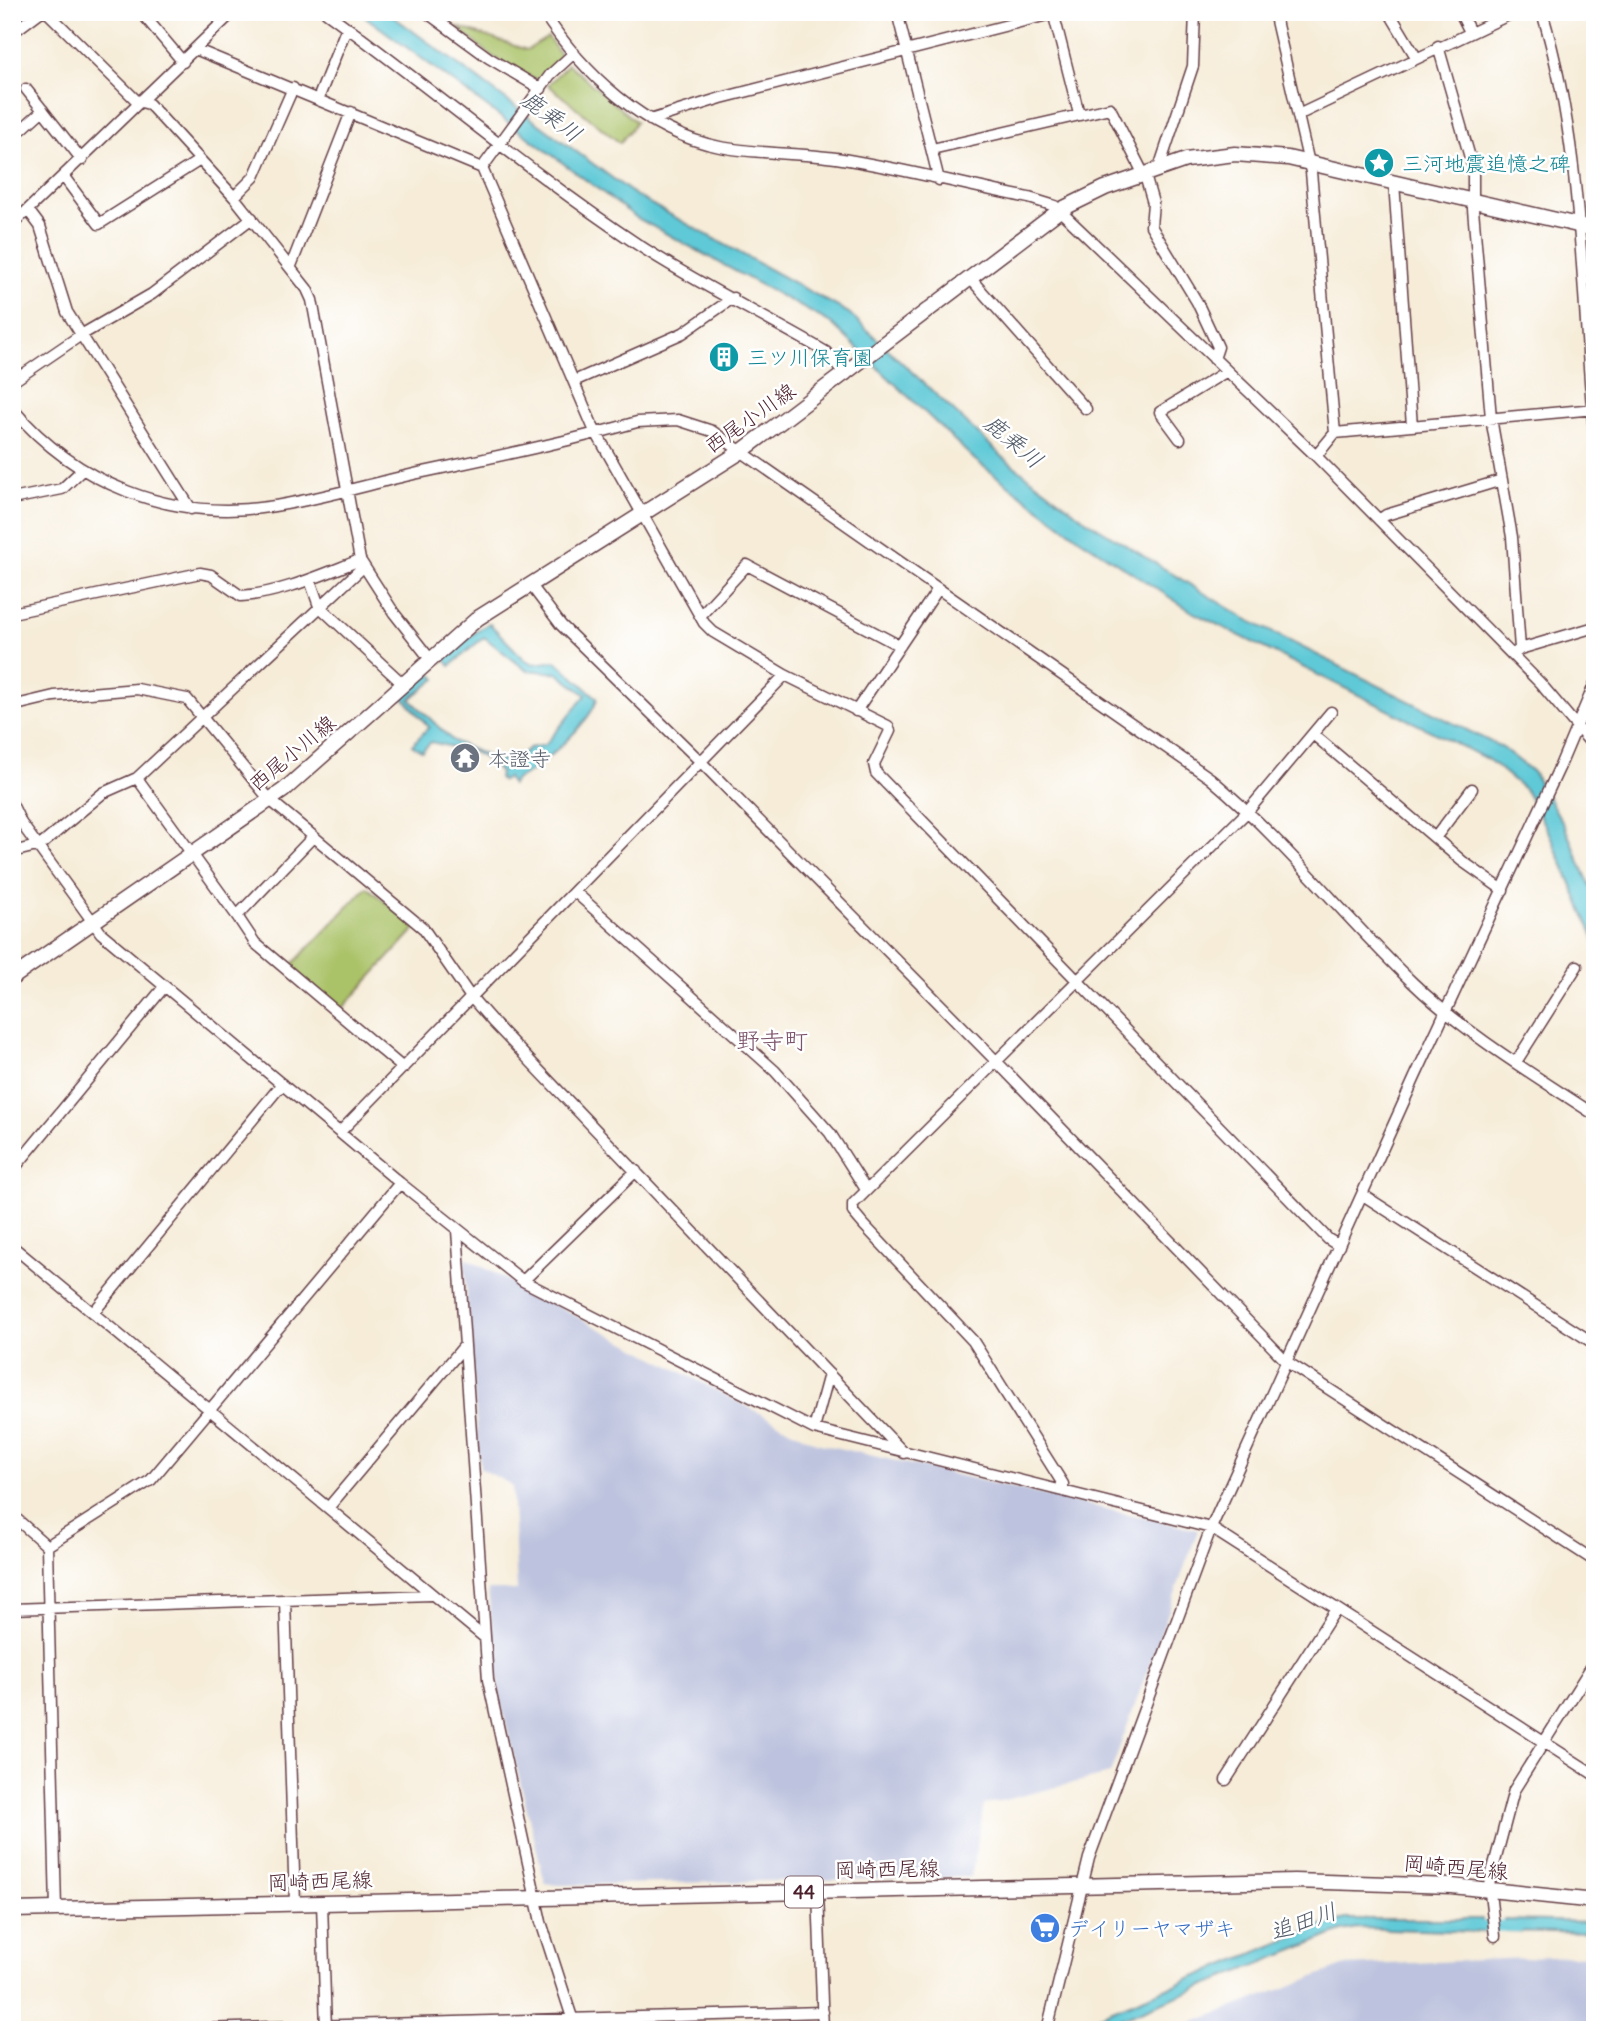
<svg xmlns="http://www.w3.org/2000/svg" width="1607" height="2042" viewBox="0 0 1607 2042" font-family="Delius,'Klee One',sans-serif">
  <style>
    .industrial { fill: #bdc3de }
    .green { fill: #aac268; stroke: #7a704a; stroke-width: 2 }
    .water { fill: #5ec9d7; stroke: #547481; stroke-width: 2 }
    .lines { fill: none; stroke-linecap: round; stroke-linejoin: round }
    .canal { stroke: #5ec9d7; stroke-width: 10 }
    .minor-casing { stroke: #643e45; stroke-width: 13 }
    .major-casing { stroke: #643e45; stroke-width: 17 }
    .minor { stroke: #fff; stroke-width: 10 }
    .major { stroke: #fff; stroke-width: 14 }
    .labels { text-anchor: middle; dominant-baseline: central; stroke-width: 5; stroke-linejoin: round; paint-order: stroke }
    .shield { fill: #fff; stroke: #80626b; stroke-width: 2 }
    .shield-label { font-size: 19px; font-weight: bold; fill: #4a1f2b }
    .culture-label { font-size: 21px; fill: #0d838f; stroke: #fff; text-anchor: start }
    .street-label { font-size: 21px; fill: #4a1f2b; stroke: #fff }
    .worship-label { font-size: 21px; fill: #5b616d; stroke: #fff; text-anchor: start }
    .shop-label { font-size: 21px; fill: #366cbe; stroke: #fff; text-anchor: start }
    .water-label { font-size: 23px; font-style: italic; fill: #515a67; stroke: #fff }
    .quarter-label { font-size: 24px; fill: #7a526a; stroke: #fff }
  </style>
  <rect width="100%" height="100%" fill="#fff"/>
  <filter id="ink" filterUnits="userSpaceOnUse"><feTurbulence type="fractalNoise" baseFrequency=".0143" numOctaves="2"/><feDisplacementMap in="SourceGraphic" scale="14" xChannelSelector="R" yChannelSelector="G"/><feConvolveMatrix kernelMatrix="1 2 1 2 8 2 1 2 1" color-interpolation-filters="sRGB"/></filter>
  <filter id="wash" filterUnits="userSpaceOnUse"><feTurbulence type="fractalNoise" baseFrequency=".00686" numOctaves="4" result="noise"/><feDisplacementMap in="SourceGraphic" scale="28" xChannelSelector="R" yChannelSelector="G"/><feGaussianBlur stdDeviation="1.57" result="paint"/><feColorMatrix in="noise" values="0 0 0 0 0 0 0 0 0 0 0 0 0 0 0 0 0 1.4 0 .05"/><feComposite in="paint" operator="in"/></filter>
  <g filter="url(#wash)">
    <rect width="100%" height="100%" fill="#f6ecd8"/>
    <path class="industrial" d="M 464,1257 L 816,1443 L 1198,1530 L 1110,1774 L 984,1805 L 971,1877 L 557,1885 L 545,1883 L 500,1699 L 488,1590 L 517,1590 L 512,1485 L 480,1468 Z
      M 1595,1955 L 1595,2030 L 1173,2030 L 1343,1966 Z"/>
    <path class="green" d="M 455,26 L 527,50 L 548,37 L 561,56 L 541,78 L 535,80 L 493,57 Z
      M 568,64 L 636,122 L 620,143 L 548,85 Z
      M 367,887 L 416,928 L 340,1011 L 289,968 Z"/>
    <path class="water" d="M 359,12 L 387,12 L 638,197 L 849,313 L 1005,459 L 1087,521 L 1246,619 L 1503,748 L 1533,772 L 1564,825 L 1595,897 L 1595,939 L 1549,833 L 1525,790 L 1489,760 L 1194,613 L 1080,539 L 975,460 L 831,323 L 637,218 Z
      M 489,623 L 525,660 L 534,664 L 556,661 L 597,698 C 594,720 535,773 515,780 L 512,785 L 507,778 L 502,781 L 499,778 L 500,772 L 489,761 L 473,752 L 431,742 L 422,751 L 412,745 L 429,727 L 403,697 L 429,672 L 436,679 L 410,699 L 453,741 L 498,761 L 516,759 L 529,748 L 545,745 L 586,695 L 557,673 L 526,670 L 484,637 L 450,666 L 442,656 Z
      M 1346,1919 L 1482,1919 L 1482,1932 L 1357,1928 L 1342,1931 L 1093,2030 L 1063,2030 L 1326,1924 Z
      M 1504,1920 L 1595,1922 L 1595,1933 L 1505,1931 Z"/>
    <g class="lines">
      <path class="canal" d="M 1469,1926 L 1519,1927"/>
    </g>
  </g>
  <g filter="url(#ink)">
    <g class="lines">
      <g class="minor-casing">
        <path id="minor" d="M 47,12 L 137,101 L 149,104 L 234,197 L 307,289 L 312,300 L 360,560 L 394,613 L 430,659
          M 141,12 L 183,62
          M 326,12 C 431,88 529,172 637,244 C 696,283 765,316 826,352 L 846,375
          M 426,12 L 489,58 L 541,89
          M 543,12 C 583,74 645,132 720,147 C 758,154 798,153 836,158 C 901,168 965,185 1029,198 L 1055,206 L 1316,456 L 1540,683 L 1595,748
          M 897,12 L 939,180
          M 1053,12 L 1079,114
          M 1274,12 L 1311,172 L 1335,433
          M 1389,12 L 1416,57
          M 1460,12 L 1470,32
          M 1542,12 C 1584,151 1581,298 1595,442
          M 12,33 L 40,12
          M 1438,46 L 1473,168 L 1473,209 L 1491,418 L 1512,537 L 1520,649
          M 195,49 L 482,168 L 593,427 L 704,623 L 713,632 L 785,675 L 888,726 L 890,731 L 874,764 L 876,773 L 1328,1239 L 1339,1246
          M 26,89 L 82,160
          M 318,99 L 347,27
          M 1298,115 L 1515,12
          M 650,120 L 721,98 L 1059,12
          M 22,129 L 43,110
          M 932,149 L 1110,108 L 1146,179 L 1153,203 L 1151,226 L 1197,302 L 1218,347 L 1214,359
          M 482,168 L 550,75 L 574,53
          M 1159,168 L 1193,66 L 1195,12
          M 64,177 L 99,224 L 200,160
          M 1394,183 L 1412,426
          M 234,197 L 254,177 L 293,88
          M 28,210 L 40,226 L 67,312 L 191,509
          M 12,225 L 233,12
          M 291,266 L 351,112
          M 970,278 L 1086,409
          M 574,381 L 683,333 L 733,298
          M 12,382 L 81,335 L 152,294 L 252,218
          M 12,408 C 76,484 170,521 268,507 C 317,500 366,485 414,474 C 488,458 564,443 637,422 L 678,420 L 712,431 L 1210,778 C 1284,840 1344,917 1413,983 C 1467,1035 1533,1074 1595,1115
          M 1180,439 L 1160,412 L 1227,371
          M 1316,456 L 1335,433 L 1595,409
          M 12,499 L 62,489 L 82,470
          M 1379,520 L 1386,515 L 1502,480
          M 310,580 L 319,606 L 403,684
          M 530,584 L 561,625 L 701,762 L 996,1061 L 1287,1362 L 1595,1561
          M 12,613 L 200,573 L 211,575 L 241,596 C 282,593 321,575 360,560
          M 700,616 L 747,565 L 900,646
          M 1515,653 L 1520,649 L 1595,627
          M 12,706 L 54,696 L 137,689 L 187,699 L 270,800 L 423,928 L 470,996 L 492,1021 L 904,1453
          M 856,711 L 938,589
          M 1313,734 L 1462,861 L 1503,890
          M 137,778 L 237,916 L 312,838
          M 12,804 L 21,823 L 101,933 L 400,1183 L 523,1281 L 814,1429 L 1211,1528 L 1595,1775
          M 1435,838 L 1472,789
          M 12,852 L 41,845 L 103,793 L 137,778 L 363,567
          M 575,892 L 775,1071 L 830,1133 L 865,1188
          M 237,916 L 255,943 L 403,1068
          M 1516,1062 L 1577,966
          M 340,1132 L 785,675
          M 12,1171 L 164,987
          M 1363,1195 L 1595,1344
          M 457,1230 L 488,1680 L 541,1922 L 576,2030
          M 12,1246 L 485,1638
          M 523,1281 L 636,1171
          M 93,1313 L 282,1084
          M 814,1429 L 829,1374
          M 1063,1491 L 1063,1484 L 973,1341 L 864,1225 L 853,1212 L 853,1204 L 1248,811 L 1331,712
          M 328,1508 L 465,1345
          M 12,1515 L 47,1546 L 56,1909
          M 47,1546 L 151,1480 L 400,1183
          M 285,1600 L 295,1903
          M 12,1609 L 431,1595
          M 1226,1780 L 1336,1609
          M 818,1891 L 823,2030
          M 322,1902 L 326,2030
          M 1495,1936 L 1489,1884 L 1514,1790 L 1595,1661
          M 164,2030 L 823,2012
          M 1047,2030 L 1089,1858 L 1211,1528 L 1415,1077 L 1560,766 L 1595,683"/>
      </g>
      <g class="major-casing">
        <path id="major" d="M 12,978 L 284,790 L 478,618 L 742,451 L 1060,210 L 1105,188 L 1186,160 L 1235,154 L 1288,158 L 1595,229
          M 12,1910 L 1294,1881 L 1452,1886 L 1595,1901"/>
      </g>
      <use href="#minor" class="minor"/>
      <use href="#major" class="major"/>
    </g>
  </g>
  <defs>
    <g id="sight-disc" transform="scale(1.575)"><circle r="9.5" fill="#0f9aa8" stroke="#fff"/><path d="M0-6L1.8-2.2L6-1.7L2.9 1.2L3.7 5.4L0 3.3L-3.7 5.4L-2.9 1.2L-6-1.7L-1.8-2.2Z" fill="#fff"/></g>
    <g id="building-disc" transform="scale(1.575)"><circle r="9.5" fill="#0f9aa8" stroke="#fff"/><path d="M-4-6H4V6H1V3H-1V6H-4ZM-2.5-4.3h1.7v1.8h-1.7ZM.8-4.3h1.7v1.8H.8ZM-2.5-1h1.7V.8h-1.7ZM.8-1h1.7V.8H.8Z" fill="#fff"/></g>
    <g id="temple-disc" transform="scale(1.575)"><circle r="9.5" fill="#6b7280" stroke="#fff"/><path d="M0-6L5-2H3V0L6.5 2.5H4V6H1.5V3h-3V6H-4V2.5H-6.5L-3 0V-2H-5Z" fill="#fff"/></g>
    <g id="supermarket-disc" transform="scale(1.575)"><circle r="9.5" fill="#3f7fe0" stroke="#fff"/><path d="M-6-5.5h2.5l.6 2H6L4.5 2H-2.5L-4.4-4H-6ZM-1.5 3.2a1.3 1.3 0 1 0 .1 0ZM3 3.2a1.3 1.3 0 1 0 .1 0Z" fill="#fff"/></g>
  </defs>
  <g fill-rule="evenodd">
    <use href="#sight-disc" x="1379" y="163"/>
    <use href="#building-disc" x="724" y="357"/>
    <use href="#temple-disc" x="465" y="758"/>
    <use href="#supermarket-disc" x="1045" y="1928"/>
  </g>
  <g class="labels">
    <rect class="shield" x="785" y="1876.5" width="38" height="31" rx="5"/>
    <g class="shield-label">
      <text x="804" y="1892">44</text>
    </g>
    <g class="culture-label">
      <text x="1402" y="163">三河地震追憶之碑</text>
      <text x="747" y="357">三ツ川保育園</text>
    </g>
    <g class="street-label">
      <text transform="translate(750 418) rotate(-35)">西尾小川線</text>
      <text transform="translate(292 753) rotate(-40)">西尾小川線</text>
      <text transform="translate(1456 1867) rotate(5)">岡崎西尾線</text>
      <text transform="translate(887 1869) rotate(-1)">岡崎西尾線</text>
      <text transform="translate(320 1881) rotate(-2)">岡崎西尾線</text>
    </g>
    <g class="worship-label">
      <text x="488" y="758">本證寺</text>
    </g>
    <g class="shop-label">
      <text x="1068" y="1928">デイリーヤマザキ</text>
    </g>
    <g class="water-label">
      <text transform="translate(552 116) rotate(37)">鹿乗川</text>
      <text transform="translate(1014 441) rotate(40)">鹿乗川</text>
      <text transform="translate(1303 1921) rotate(-19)">追田川</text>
    </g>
    <g class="quarter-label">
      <text x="772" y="1040">野寺町</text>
    </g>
  </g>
  <rect width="1607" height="2042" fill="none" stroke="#fff" stroke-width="42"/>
</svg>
